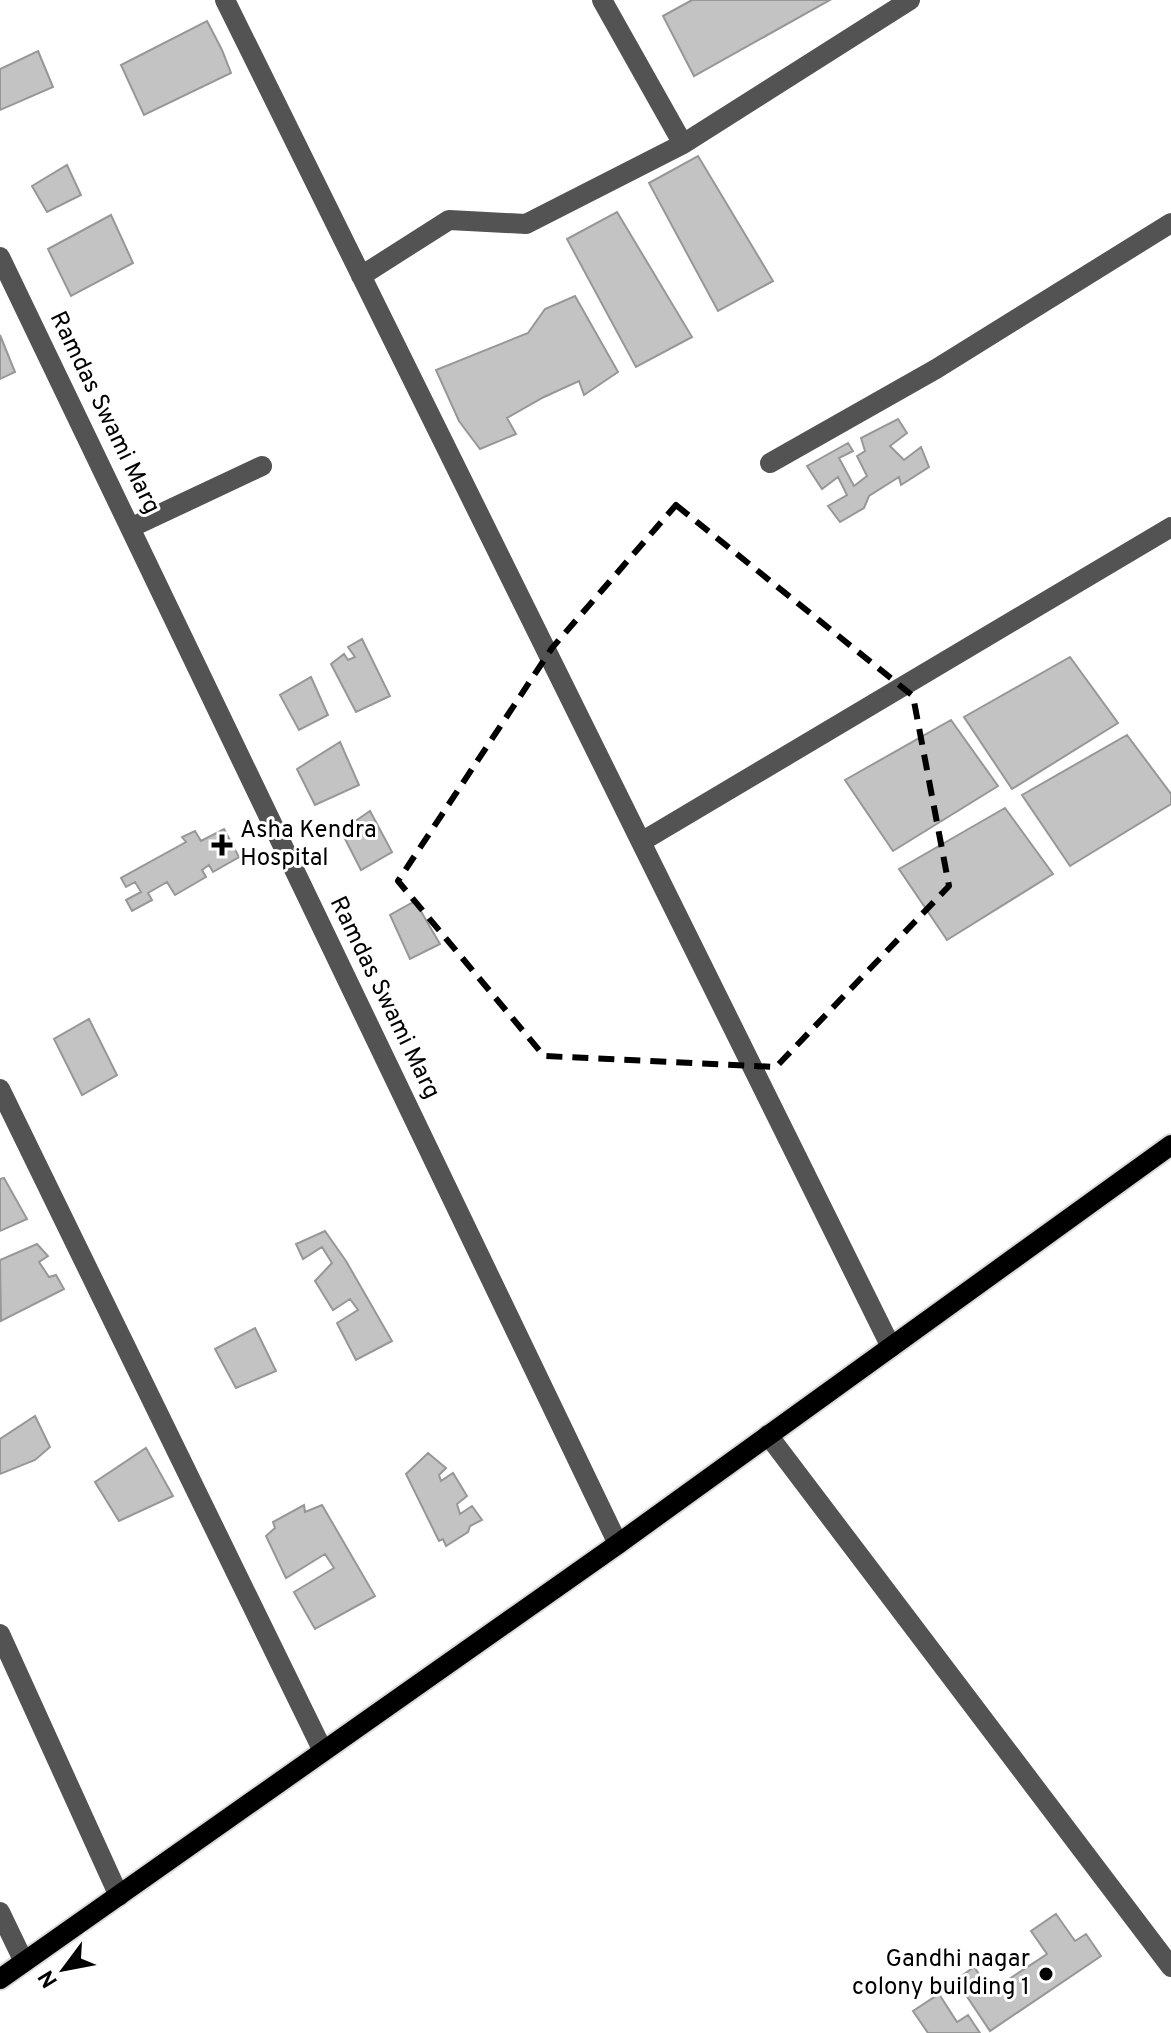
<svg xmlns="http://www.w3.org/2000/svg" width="1171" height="2033" viewBox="0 0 1171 2033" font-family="Overpass,sans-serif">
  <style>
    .building { fill: #c3c3c3; stroke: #979797; stroke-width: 2 }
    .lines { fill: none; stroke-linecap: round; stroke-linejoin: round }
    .major-casing { stroke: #dbdbdb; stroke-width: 24 }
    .minor { stroke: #535353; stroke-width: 20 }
    .major { stroke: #000; stroke-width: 20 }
    .marked { fill: none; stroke: #000; stroke-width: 6; stroke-dasharray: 16 10; stroke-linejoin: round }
    .poi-dot { fill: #000; stroke: #fff; stroke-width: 3 }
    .labels { text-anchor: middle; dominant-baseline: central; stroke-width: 6; stroke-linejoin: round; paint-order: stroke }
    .street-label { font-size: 24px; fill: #000; stroke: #fff }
    .poi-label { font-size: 24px; fill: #000; stroke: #fff; text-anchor: start }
  </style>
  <rect width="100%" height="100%" fill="#fff"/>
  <path class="building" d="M 692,0 L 830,0 L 694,76 L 663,16 Z
    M 207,21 L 222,50 L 231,73 L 144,115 L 121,65 Z
    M 38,51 L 53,87 L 0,110 L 0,69 Z
    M 698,156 L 773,281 L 718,311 L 649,183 Z
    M 67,165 L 81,195 L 47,212 L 32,186 Z
    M 617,212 L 692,337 L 636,367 L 567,239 Z
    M 111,215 L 133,263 L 71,296 L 48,249 Z
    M 575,296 L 618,372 L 584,395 L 579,381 L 544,397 L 507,418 L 516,434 L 480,449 L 459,421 L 436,370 L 528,333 L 545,309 Z
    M 0,335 L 15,372 L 0,379 Z
    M 898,419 L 907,433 L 890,446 L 904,460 L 921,447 L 929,467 L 901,485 L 899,477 L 869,496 L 864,508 L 840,522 L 828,506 L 847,495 L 838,477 L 822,489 L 807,466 L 848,443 L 853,451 L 839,458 L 854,486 L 867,476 L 857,456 L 865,451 L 861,438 Z
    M 362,639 L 390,696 L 356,712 L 331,664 L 344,654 L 348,660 L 355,657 L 348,647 Z
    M 1070,657 L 1118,723 L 1012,789 L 964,717 Z
    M 311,677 L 328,715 L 299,730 L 280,695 Z
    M 951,720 L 998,786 L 893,851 L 845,780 Z
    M 1127,735 L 1171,794 L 1171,804 L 1070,866 L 1022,795 Z
    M 340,742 L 359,785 L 315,805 L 297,769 Z
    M 1005,808 L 1053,874 L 947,940 L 899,869 Z
    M 370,811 L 392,852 L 361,870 L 341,831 Z
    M 224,829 L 239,857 L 213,872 L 209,865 L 202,870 L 206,877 L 175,895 L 167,882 L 148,893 L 152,900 L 132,911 L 126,900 L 141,892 L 135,882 L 126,887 L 121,878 L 186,842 L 182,837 L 195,831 L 201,841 Z
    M 415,901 L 440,944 L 410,959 L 390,915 Z
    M 89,1019 L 117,1075 L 82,1095 L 54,1039 Z
    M 4,1178 L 27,1219 L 0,1231 L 0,1179 Z
    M 325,1231 L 346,1261 L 392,1341 L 356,1360 L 337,1323 L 358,1310 L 350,1299 L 333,1310 L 315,1281 L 332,1263 L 322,1247 L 303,1259 L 296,1244 Z
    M 37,1244 L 48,1256 L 39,1262 L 49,1277 L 56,1275 L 64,1289 L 1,1321 L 0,1260 Z
    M 255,1328 L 276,1371 L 236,1388 L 215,1349 Z
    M 35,1416 L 50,1447 L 35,1460 L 0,1474 L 0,1439 Z
    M 146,1448 L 173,1496 L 119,1521 L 95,1482 Z
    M 428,1453 L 446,1468 L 439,1475 L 441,1481 L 453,1473 L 467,1496 L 457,1504 L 460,1514 L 472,1506 L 482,1520 L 470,1526 L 468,1532 L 446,1546 L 443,1539 L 439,1541 L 406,1474 Z
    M 304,1505 L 305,1512 L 322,1505 L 375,1596 L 315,1629 L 294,1592 L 334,1568 L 325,1554 L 286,1578 L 266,1536 L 275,1528 L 273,1522 Z
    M 1056,1914 L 1075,1941 L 1086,1934 L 1101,1956 L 990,2031 L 956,1980 L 974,1967 L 991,1991 L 1047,1954 L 1031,1931 Z
    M 939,1994 L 957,2022 L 968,2015 L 980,2033 L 928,2033 L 913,2011 Z"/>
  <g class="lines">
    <g class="major-casing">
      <path id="major" d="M 0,1979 L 618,1544 L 1171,1145"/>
    </g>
    <path class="minor" d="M 225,0 L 641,842
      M 602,0 L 683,144
      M 0,257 L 618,1544
      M 361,276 L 449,220 L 526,224 L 683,144 L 910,0
      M 770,463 L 936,369 L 1171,223
      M 130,528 L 262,466
      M 0,1089 L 323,1751
      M 891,1347 L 641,842 L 1171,527
      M 768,1435 L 1171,1967
      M 0,1634 L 119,1896
      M 0,1912 L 24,1962"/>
    <use href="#major" class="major"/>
  </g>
  <path class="marked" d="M 676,505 L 913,696 L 949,886 L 776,1067 L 544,1056 L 398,881 L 552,648 Z"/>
  <g class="poi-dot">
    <path d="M218 833h8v8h8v8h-8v8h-8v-8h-8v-8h8z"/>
    <circle cx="1046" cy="1974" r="8"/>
  </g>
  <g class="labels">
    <g class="street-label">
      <text transform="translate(104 413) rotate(64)">Ramdas Swami Marg</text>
      <text transform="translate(384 998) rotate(64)">Ramdas Swami Marg</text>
    </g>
    <g class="poi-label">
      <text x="240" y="831">Asha Kendra<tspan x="240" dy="28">Hospital</tspan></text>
      <text x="1030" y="1960" text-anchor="end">Gandhi nagar<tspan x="1030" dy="28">colony building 1</tspan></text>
    </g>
  </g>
  <g transform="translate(64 1969) rotate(238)" stroke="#ffffff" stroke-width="6" paint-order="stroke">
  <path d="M0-6L14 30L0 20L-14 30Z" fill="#000000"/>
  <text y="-12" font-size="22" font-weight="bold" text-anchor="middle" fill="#000000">N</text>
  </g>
</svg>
